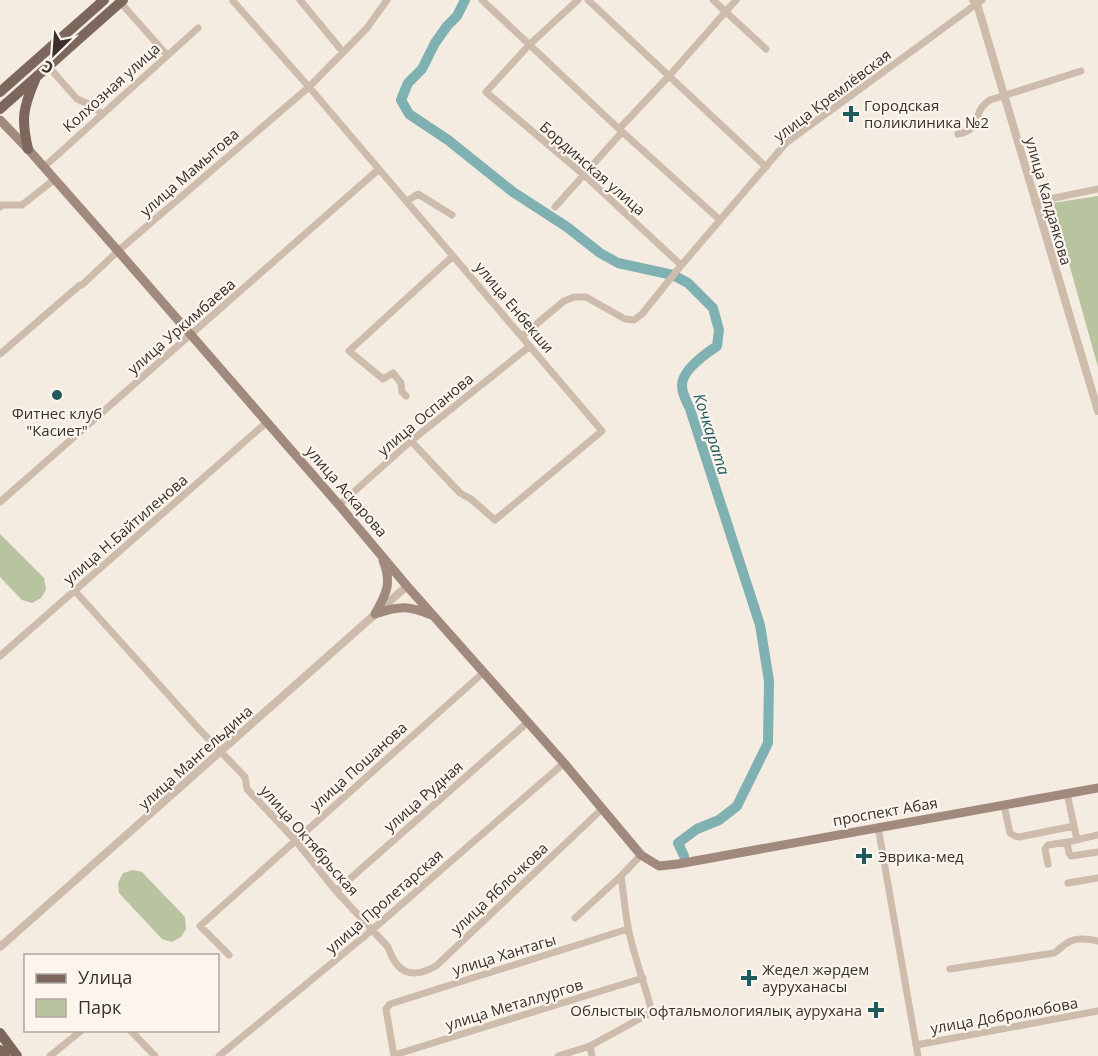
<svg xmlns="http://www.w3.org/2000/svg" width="1098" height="1056" viewBox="0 0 1098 1056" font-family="'Open Sans',sans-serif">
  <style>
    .green { fill: #b8c4a0 }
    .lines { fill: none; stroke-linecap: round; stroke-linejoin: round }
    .river { stroke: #7fb0b2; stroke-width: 10 }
    .minor { stroke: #cdbbac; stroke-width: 7 }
    .tertiary { stroke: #cdbbac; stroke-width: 8 }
    .secondary { stroke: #a18a7d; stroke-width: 9 }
    .primary { stroke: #7d675c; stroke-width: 10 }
    .poi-dot { fill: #1f5a5e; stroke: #fbf5ee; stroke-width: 2 }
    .labels { text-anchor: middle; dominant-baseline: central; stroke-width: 4.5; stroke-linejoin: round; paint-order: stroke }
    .street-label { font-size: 15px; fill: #3b302b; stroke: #fbf5ee }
    .poi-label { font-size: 15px; fill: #3b302b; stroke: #fbf5ee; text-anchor: start }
    .water-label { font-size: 16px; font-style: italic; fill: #1f5a5e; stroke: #fbf5ee }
  </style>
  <rect width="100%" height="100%" fill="#f4ebe1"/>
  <path class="green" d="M 1098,196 L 1098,367 L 1052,203 Z
    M 0,534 L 44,578 L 46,590 L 41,598 L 32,603 L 22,600 L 0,577 Z
    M 133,870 L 142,872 L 185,917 L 186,929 L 181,937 L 172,942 L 162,939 L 119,893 L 118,883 L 123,873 Z"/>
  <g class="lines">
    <path class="river" d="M 465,0 L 457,16 L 447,26 L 435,43 L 422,69 L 408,83 L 401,100 L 409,114 L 448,140 L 513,192 L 567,227 L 600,253 L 618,263 L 673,275 L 688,283 L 713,308 L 719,330 L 717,346 C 705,354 681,371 682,386 C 682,394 687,402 690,409 L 760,625 L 769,681 L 768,743 L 737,806 L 719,820 L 697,829 L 678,843 L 684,856"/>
    <path class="minor" d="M 300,0 L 343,52
      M 482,0 L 619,129 L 720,220
      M 578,0 L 530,44 L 486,92 L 584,175 L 681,265
      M 588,0 L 766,167
      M 713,0 L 766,49
      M 233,1 L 309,87 L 602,431 L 495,520 L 471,499 L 460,493 L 411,441
      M 120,2 L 167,55
      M 48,66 L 77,99 L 91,105 L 102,114
      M 619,129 L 669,76 L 736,0
      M 958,134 C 985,129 970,112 990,100 L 1081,71
      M 44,167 L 198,28
      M 407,201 L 418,194 L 452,215
      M 1035,202 L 1098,189
      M 0,207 L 2,205 L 22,205 L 55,179
      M 555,207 L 622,132
      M 522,336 L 564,301 L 574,297 L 586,297 L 625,319 L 634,320 L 642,314 L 679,268 L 786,143 L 982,0
      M 0,354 L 80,285 L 82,285 L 118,251 L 309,87 L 367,28 L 387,0
      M 406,396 L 402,392 L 401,383 L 393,373 L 383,379 L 349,351 L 453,256
      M 0,502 L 379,169
      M 339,505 L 411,441 L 530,346
      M 75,591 L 199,729 L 245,777 L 247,789 L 295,840 L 336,891 L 388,947 C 397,973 411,980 436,966 L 603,808
      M 0,656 L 267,422
      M 1067,793 L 1077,840
      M 1004,805 L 1010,833 L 1015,836 L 1019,837 L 1074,826
      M 878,827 L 918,1056
      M 1067,842 L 1098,835
      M 1048,864 L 1045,849 L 1048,845 L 1067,842 L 1069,853 L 1071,856 L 1098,852
      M 1068,883 L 1098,878
      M 336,891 L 528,722
      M 575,918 L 621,876
      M 229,955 L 200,926 L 484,672
      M 950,969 L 1054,953 C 1059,950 1062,946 1067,943 C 1076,937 1088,939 1098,941
      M 130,1030 L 155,1056
      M 916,1045 L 1098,1011
      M 590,1046 L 592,1056
      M 394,1055 L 643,978
      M 50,1056 L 82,1030
      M 219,1056 L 372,930 L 564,763
      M 394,1056 L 386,1009 L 390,1004 L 628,929
      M 558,1056 L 590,1046 L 652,1012 C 645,985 635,959 629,932 C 625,914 624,895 621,876 L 641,855"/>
    <path class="tertiary" d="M 973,0 L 977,4 L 1098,411
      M 0,947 L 407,586"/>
    <path class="secondary" d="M 0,120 L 28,149 L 118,251 L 339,505 L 407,586 L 564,763 L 641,855 L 659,866 L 678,864 L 1098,788
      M 375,614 C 398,606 409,605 431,615
      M 375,614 C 387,593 392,583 383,560"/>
    <path class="primary" d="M 0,92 L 104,0
      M 0,109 L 123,0
      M 28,149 C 21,119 23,108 35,80
      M 0,1033 L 17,1056
      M 0,1050 L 5,1056"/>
  </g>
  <g class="poi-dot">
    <path d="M848 105h6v6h6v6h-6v6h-6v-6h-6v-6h6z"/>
    <circle cx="57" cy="395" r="6"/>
    <path d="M861 847h6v6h6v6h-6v6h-6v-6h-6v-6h6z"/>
    <path d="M746 969h6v6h6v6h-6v6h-6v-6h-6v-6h6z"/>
    <path d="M873 1001h6v6h6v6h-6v6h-6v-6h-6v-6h6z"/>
  </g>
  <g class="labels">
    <g class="street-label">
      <text transform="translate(111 87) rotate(-42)">Колхозная улица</text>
      <text transform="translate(832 95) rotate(-37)">улица Кремлёвская</text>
      <text transform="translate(593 168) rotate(41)">Бординская улица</text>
      <text transform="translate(189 172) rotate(-41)">улица Мамытова</text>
      <text transform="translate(1049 201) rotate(74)">улица Калдаякова</text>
      <text transform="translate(515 307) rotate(50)">улица Енбекши</text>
      <text transform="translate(181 326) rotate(-41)">улица Уркимбаева</text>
      <text transform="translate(425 414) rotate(-40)">улица Оспанова</text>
      <text transform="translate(347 491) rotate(49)">улица Аскарова</text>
      <text transform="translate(125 529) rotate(-41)">улица Н.Байтиленова</text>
      <text transform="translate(195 757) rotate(-42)">улица Мангельдина</text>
      <text transform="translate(358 766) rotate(-42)">улица Пошанова</text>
      <text transform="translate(423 796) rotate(-41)">улица Рудная</text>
      <text transform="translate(885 811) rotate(-10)">проспект Абая</text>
      <text transform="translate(310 840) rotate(49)">улица Октябрьская</text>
      <text transform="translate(499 888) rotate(-43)">улица Яблочкова</text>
      <text transform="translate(384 901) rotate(-41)">улица Пролетарская</text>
      <text transform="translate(504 954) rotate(-17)">улица Хантагы</text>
      <text transform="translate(514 1004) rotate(-17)">улица Металлургов</text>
      <text transform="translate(1004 1015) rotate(-10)">улица Добролюбова</text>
    </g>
    <g class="poi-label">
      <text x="864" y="105">Городская<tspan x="864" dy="17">поликлиника №2</tspan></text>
      <text x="57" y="413" text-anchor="middle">Фитнес клуб<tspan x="57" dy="17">"Касиет"</tspan></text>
      <text x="878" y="856">Эврика-мед</text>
      <text x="762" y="969">Жедел жәрдем<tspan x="762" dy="17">ауруханасы</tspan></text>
      <text x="862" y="1010" text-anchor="end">Облыстық офтальмологиялық аурухана</text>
    </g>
    <g class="water-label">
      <text transform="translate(712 434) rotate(72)">Кочкарата</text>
    </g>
  </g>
  <rect x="24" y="954" width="195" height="78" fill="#fbf5ee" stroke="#aea6a0" stroke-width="1.5"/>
  <rect x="36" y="974" width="30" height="9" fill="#7d675c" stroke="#aea6a0" stroke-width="1.5"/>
  <text x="78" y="984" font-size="18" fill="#3b302b">Улица</text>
  <rect x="36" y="999" width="30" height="18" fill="#b8c4a0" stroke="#aea6a0" stroke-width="1.5"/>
  <text x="78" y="1014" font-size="18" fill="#3b302b">Парк</text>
  <g transform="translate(54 54) rotate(205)" stroke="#fbf5ee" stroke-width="4.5" paint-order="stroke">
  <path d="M0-4.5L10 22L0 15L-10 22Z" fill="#3b302b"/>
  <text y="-9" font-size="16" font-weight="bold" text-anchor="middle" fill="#3b302b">С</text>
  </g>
</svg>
